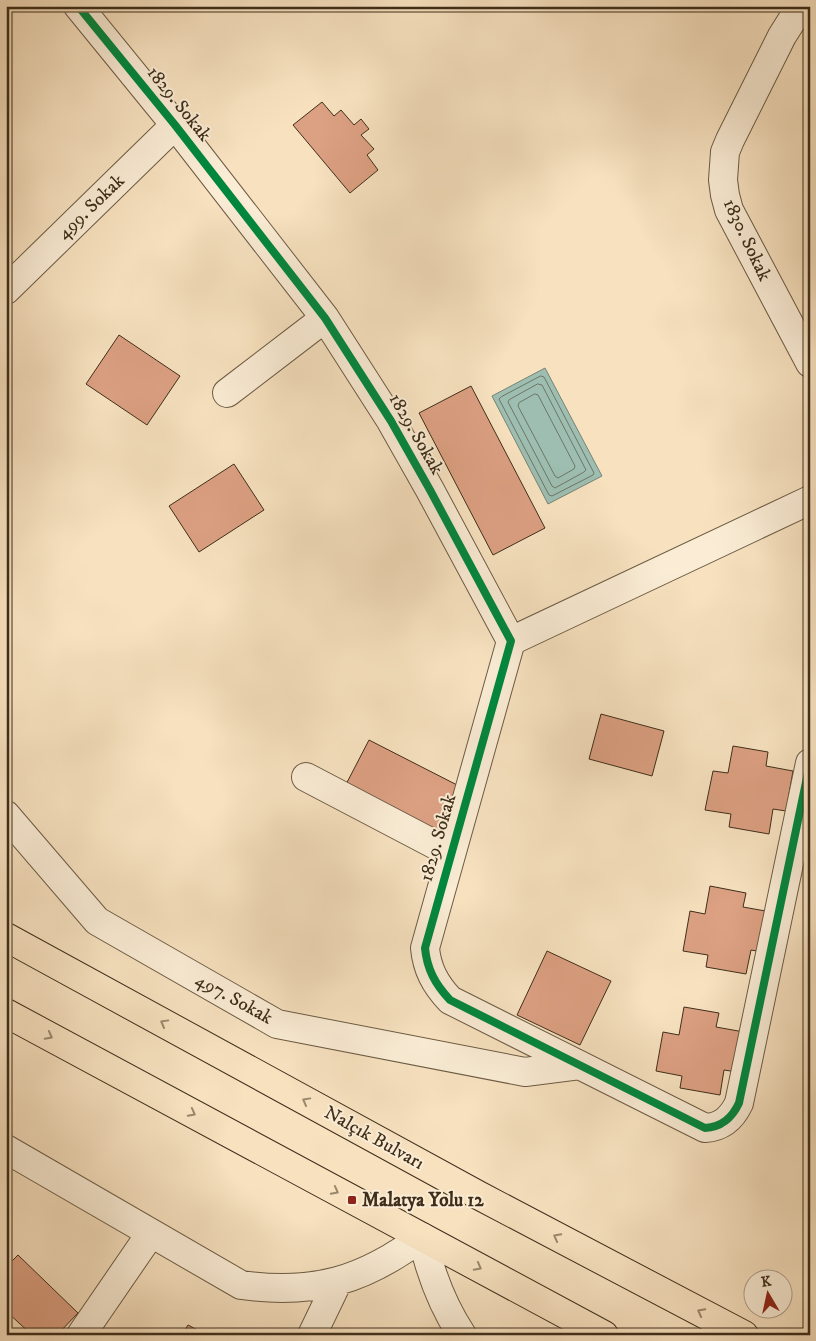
<svg xmlns="http://www.w3.org/2000/svg" width="816" height="1341" viewBox="0 0 816 1341" font-family="'IM FELL DW Pica',serif">
  <style>
    .water { fill: #9dbeb1; stroke: #778475 }
    .lines { fill: none; stroke-linecap: round; stroke-linejoin: round }
    .shore { stroke: #6e7666; stroke-width: 1 }
    .building { fill: #dca082; stroke: #3e2e1a }
    .minor-casing { stroke: #6c5b43; stroke-width: 30 }
    .highway-casing { stroke: #3e2e1a; stroke-width: 30 }
    .minor { stroke: #faecd5; stroke-width: 28 }
    .highway { stroke: #f7e1bf; stroke-width: 28 }
    .cycleway-casing { stroke: #faecd5; stroke-width: 11 }
    .cycleway { stroke: #00873e; stroke-width: 8 }
    .oneway { stroke: #9a886c }
    .poi-dot { fill: #8f2418; stroke: #faecd5; stroke-width: 2 }
    .labels { text-anchor: middle; dominant-baseline: central; stroke-width: 4; stroke-linejoin: round; paint-order: stroke }
    .street-label { font-size: 19px; fill: #3e2e1a; stroke: #faecd5 }
    .poi-label { font-size: 19px; font-weight: bold; fill: #3e2e1a; stroke: #faecd5; text-anchor: start }
  </style>
  <rect width="100%" height="100%" fill="#f7e1bf"/>
  <filter id="stains"><feTurbulence type="fractalNoise" baseFrequency=".004" numOctaves="4"/><feColorMatrix values="0 0 0 0 .2 0 0 0 0 .09 0 0 0 0 .02 0 0 0 .5 -.17"/></filter>
  <radialGradient id="worn" r=".72"><stop offset=".6" stop-color="#630" stop-opacity="0"/><stop offset="1" stop-color="#630" stop-opacity=".3"/></radialGradient>
  <path class="water" d="M 545,368 L 602,476 L 548,504 L 492,396 Z"/>
  <g class="lines">
    <path class="shore" d="M 541,376 L 544,377 L 594,473 L 593,475 L 552,496 L 549,495 L 499,399 L 501,397 Z
      M 538,384 L 542,385 L 586,470 L 584,472 L 555,488 L 552,486 L 508,402 L 509,400 Z
      M 535,394 L 538,395 L 575,466 L 574,469 L 558,478 L 555,476 L 518,406 L 519,403 Z"/>
  </g>
  <path class="building" d="M 322,102 L 334,116 L 341,110 L 354,125 L 361,119 L 369,129 L 361,135 L 374,149 L 367,155 L 378,170 L 350,193 L 293,125 Z
    M 119,335 L 180,376 L 147,425 L 86,384 Z
    M 471,386 L 545,528 L 493,555 L 419,413 Z
    M 234,464 L 264,510 L 199,552 L 169,506 Z
    M 601,714 L 664,731 L 652,776 L 589,759 Z
    M 369,740 L 461,787 L 432,841 L 341,794 Z
    M 733,746 L 768,752 L 766,766 L 793,771 L 786,811 L 773,809 L 769,834 L 729,827 L 731,814 L 705,810 L 713,771 L 728,773 Z
    M 710,886 L 746,893 L 743,907 L 771,912 L 763,952 L 751,950 L 746,974 L 706,967 L 708,955 L 683,951 L 690,911 L 705,914 Z
    M 547,951 L 611,981 L 580,1045 L 517,1015 Z
    M 684,1007 L 719,1013 L 716,1027 L 744,1032 L 737,1072 L 724,1070 L 720,1095 L 680,1088 L 682,1076 L 656,1071 L 663,1032 L 679,1035 Z
    M 18,1255 L 78,1313 L 57,1335 L 32,1335 L 6,1311 L 6,1267 Z
    M 188,1325 L 207,1335 L 182,1335 Z"/>
  <g class="lines">
    <g class="minor-casing">
      <path id="minor" d="M 78,6 L 175,125 L 325,318 L 391,421 L 430,490 L 511,641 L 425,948 C 427,969 435,984 450,1000 L 705,1128 C 722,1127 732,1118 739,1103 L 810,763
        M 801,6 L 782,36 L 730,140 L 725,152 L 723,180 L 725,195 L 729,210 L 810,363
        M 6,290 L 175,125
        M 227,393 L 325,318
        M 511,641 L 810,500
        M 306,777 L 451,853
        M 6,815 L 97,921 L 277,1024 L 525,1072 L 580,1065
        M 6,1149 L 241,1285 C 314,1295 363,1281 422,1237 C 430,1272 442,1305 462,1335
        M 81,1335 L 151,1233
        M 312,1335 L 338,1281"/>
    </g>
    <g class="highway-casing">
      <path id="highway" d="M 6,937 L 478,1195 L 744,1335
        M 6,1013 L 604,1335"/>
    </g>
    <use href="#minor" class="minor"/>
    <use href="#highway" class="highway"/>
    <g class="cycleway-casing">
      <path id="cycleway" d="M 78,6 L 175,125 L 325,318 L 391,421 L 430,490 L 511,641 L 425,948 C 427,969 435,984 450,1000 L 705,1128 C 722,1127 732,1118 739,1103 L 810,763"/>
    </g>
    <use href="#cycleway" class="cycleway"/>
  </g>
  <defs><path id="oneway-chevron" d="M-2-3.5L2.5 0L-2 3.5" fill="none" stroke-width="1.6" stroke-linecap="round" stroke-linejoin="round" transform="scale(1.25)"/></defs>
  <g class="oneway">
    <use href="#oneway-chevron" transform="translate(164 1023) rotate(-151)"/>
    <use href="#oneway-chevron" transform="translate(49 1036) rotate(28)"/>
    <use href="#oneway-chevron" transform="translate(306 1101) rotate(-151)"/>
    <use href="#oneway-chevron" transform="translate(192 1113) rotate(28)"/>
    <use href="#oneway-chevron" transform="translate(335 1191) rotate(28)"/>
    <use href="#oneway-chevron" transform="translate(557 1237) rotate(-152)"/>
    <use href="#oneway-chevron" transform="translate(478 1267) rotate(28)"/>
    <use href="#oneway-chevron" transform="translate(701 1312) rotate(-152)"/>
  </g>
  <rect class="poi-dot" x="347" y="1195" width="10" height="10" rx="2.5"/>
  <g class="labels">
    <g class="street-label">
      <text transform="translate(179 104) rotate(51)">1829. Sokak</text>
      <text transform="translate(91 207) rotate(-44)">499. Sokak</text>
      <text transform="translate(747 240) rotate(65)">1830. Sokak</text>
      <text transform="translate(416 434) rotate(60)">1829. Sokak</text>
      <text transform="translate(438 838) rotate(-74)">1829. Sokak</text>
      <text transform="translate(234 999) rotate(29)">497. Sokak</text>
      <text transform="translate(374 1138) rotate(29)">Nalçık Bulvarı</text>
    </g>
    <g class="poi-label">
      <text x="362" y="1200">Malatya Yolu 12</text>
    </g>
  </g>
  <rect width="816" height="1341" fill="none" stroke="#f7e1bf" stroke-width="25"/>
  <rect x="8" y="8" width="801" height="1326" fill="none" stroke="#3e2e1a" stroke-width="2.5"/>
  <rect x="12" y="12" width="791" height="1316" fill="none" stroke="#3e2e1a"/>
  <g transform="translate(768 1294) rotate(351)"><circle r="24" fill="#faecd5" stroke="#afa08a"/>
  <path d="M0-4L9 19L0 12L-9 19Z" fill="#8f2418"/>
  <text y="-8" font-size="14" font-weight="bold" text-anchor="middle" fill="#3e2e1a">K</text>
  </g>
  <rect width="100%" height="100%" filter="url(#stains)"/>
  <rect width="100%" height="100%" fill="url(#worn)"/>
</svg>
